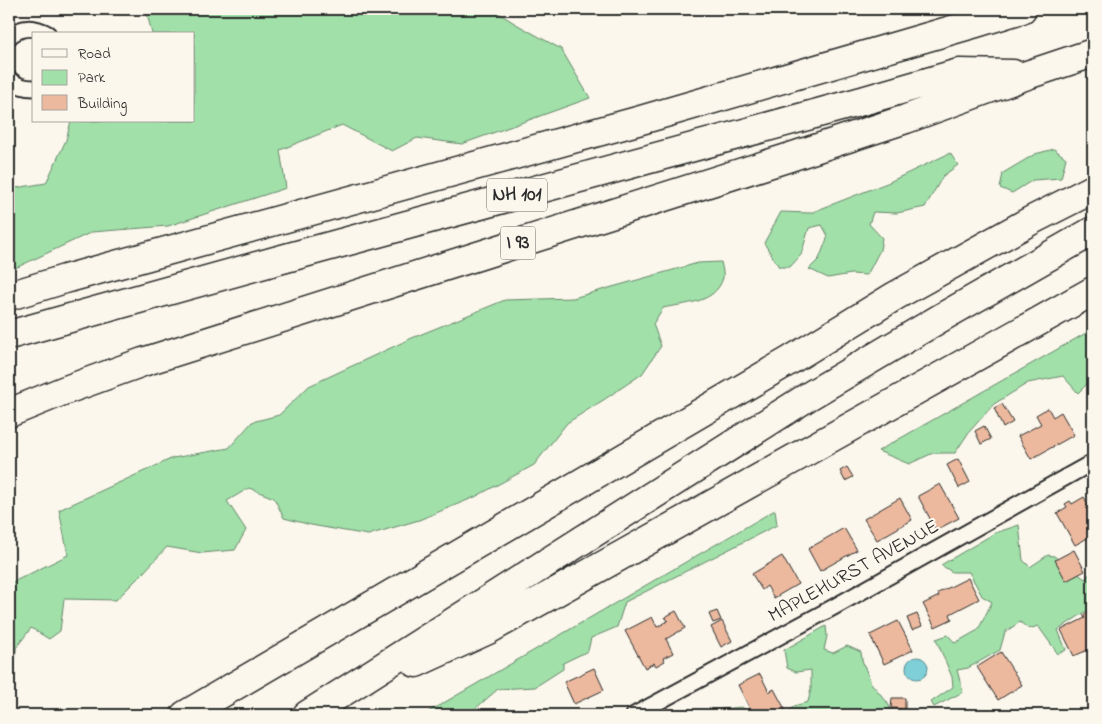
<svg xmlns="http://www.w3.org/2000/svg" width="1102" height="724" viewBox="0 0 1102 724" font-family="'Indie Flower',sans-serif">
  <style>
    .green { fill: #a1e0a9; stroke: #66866a }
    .water { fill: #7ecfd7; stroke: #5d8d92 }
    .building { fill: #ecb99e; stroke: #2b2b2b }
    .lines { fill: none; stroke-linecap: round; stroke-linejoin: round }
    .street-casing { stroke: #2b2b2b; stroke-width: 19 }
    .highway-casing { stroke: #2b2b2b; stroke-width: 31 }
    .street { stroke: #fbf7ec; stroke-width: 15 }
    .highway { stroke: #fbf7ec; stroke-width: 28 }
    .labels { text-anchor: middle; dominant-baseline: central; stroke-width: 4; stroke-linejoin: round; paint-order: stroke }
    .shield { fill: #fbf7ec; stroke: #696865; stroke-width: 1 }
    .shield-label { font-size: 19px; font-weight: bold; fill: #2b2b2b }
    .street-label { font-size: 20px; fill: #2b2b2b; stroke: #fbf7ec }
  </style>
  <rect width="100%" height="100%" fill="#fbf7ec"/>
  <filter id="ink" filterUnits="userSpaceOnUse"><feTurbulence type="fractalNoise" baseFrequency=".02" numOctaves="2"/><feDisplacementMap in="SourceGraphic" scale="10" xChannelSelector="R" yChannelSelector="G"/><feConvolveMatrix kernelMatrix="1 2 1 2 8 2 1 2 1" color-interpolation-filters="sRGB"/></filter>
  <g filter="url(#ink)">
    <path class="green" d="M 146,9 L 492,9 L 516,24 L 561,49 L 590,98 L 462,144 L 417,138 L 392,151 L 342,125 L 280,150 L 286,188 L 168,226 L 92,232 L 9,271 L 9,189 L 46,183 L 66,140 L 71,121 L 194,121 L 194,34 L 152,34 Z
      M 1054,149 L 1066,158 L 1061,178 L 1033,180 L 1012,193 L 1000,188 L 1003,173 L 1035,154 Z
      M 950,153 L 958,165 L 943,176 L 925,207 L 897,213 L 873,212 L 869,224 L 882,238 L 880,250 L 867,275 L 851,274 L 828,278 L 809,269 L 819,259 L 828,236 L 822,225 L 809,228 L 801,255 L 790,267 L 779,267 L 764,243 L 781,212 L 810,213 L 887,183 Z
      M 721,262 C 722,267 724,273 723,278 C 715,304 685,303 663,308 L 653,324 L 661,346 L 642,374 L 605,399 L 567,423 L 534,465 L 475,497 L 419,520 L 368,535 L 311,525 L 284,518 L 274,498 L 249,488 L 227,501 L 246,530 L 235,550 L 202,553 L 167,547 L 143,573 L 116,600 L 64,599 L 60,631 L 49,639 L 31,628 L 16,648 L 14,688 L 9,687 L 9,584 L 68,555 L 59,510 L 173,458 L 229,448 L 252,422 L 279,415 L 309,386 L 412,338 L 505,300 L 573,298 L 698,263 Z
      M 1093,329 L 1093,378 L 1078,393 L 1063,376 L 1028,383 L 994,404 L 969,432 L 955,453 L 933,453 L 909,464 L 878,451 Z
      M 775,510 L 777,525 L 625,602 L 617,627 L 591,638 L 588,651 L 563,663 L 563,669 L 535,687 L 498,689 L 468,715 L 423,715 Z
      M 1019,525 L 1023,560 L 1030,567 L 1048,555 L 1054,556 L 1085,579 L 1093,570 L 1093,607 L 1079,616 L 1058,630 L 1066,650 L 1058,654 L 1038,626 L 1029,629 L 1020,622 L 1005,632 L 1000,650 L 968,668 L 957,670 L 963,692 L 934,707 L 931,702 L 953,687 L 952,677 L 936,639 L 948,635 L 955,643 L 978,630 L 992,602 L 982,596 L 969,572 L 952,572 L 941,565 L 995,533 Z
      M 826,626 L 827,636 L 824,650 L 833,653 L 847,646 L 861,652 L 862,660 L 871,683 L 887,702 L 892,712 L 887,715 L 780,715 L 789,711 L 794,706 L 808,702 L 811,689 L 811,670 L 796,672 L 787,668 L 784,650 Z
      M 742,707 L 751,715 L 723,715 L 721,709 Z"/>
    <path class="water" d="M906 668a11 11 0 1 1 22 0a11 11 0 1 1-22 0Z"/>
    <path class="building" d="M 1002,404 L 1013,422 L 1003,428 L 994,408 Z
      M 1048,408 L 1053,417 L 1061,412 L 1074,435 L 1031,459 L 1018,436 L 1041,424 L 1036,415 Z
      M 984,426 L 991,439 L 981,444 L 975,431 Z
      M 958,459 L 970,482 L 959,488 L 947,465 Z
      M 847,467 L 853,477 L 845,481 L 840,471 Z
      M 940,484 L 959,518 L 936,530 L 918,496 Z
      M 1084,497 L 1093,514 L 1093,535 L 1075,545 L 1057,513 L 1067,507 L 1065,504 L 1070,501 L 1072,504 Z
      M 900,498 L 912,520 L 877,540 L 864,519 Z
      M 844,528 L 857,550 L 820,571 L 808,549 Z
      M 1074,550 L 1085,571 L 1066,581 L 1055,560 Z
      M 782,556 L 798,584 L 774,598 L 767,586 L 762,590 L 752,574 Z
      M 968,578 L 979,599 L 950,614 L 952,619 L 935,627 L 923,604 L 939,596 L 938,593 Z
      M 1093,610 L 1093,653 L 1092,654 L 1090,649 L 1074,656 L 1061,630 L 1085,618 L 1083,615 Z
      M 676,611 L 685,628 L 666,639 L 673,653 L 663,658 L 665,661 L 656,666 L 654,663 L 645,668 L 625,631 L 652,617 L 657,627 L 668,621 L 665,617 Z
      M 717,611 L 721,620 L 713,623 L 709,614 Z
      M 917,614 L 922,626 L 912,630 L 907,618 Z
      M 722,621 L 732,641 L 721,647 L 711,627 Z
      M 898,621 L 913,650 L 884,664 L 870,635 Z
      M 1001,652 L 1022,685 L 998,700 L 977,667 Z
      M 594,668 L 604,690 L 574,704 L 564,682 Z
      M 760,674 L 769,692 L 774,689 L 786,711 L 778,715 L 753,715 L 738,685 Z
      M 892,698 L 905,698 L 905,709 L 891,708 Z"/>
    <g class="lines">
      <g class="street-casing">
        <path id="street" d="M 9,37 C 21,26 34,26 48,34
          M 9,79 C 17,86 24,88 34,88
          M 634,715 L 832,608 L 1093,462"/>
      </g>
      <g class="highway-casing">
        <path id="highway" d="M 9,296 L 65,279 L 641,120 L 976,23 L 1022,9
          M 9,335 L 275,261 L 862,101 L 959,73 L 1013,74
          M 9,413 L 63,391 L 143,362 L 784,159 L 906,119 L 1027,75 L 1093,53
          M 416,663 L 488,630 L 1093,291
          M 185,715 L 789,361 L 895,296 L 1032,220 L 1093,189
          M 307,715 L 809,396 L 944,316 L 1093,231"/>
      </g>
      <use href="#street" class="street"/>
      <use href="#highway" class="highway"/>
    </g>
  </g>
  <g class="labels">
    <g class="shield">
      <rect x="487" y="178.5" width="60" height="33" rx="4"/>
      <rect x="500.5" y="226.5" width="35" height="33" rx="4"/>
    </g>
    <g class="shield-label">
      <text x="517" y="195">NH 101</text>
      <text x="518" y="243">I 93</text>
    </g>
    <g class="street-label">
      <text transform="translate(854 572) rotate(-29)">MAPLEHURST AVENUE</text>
    </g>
  </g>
  <rect width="1102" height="724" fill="none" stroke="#fbf7ec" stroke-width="30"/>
  <rect x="15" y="15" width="1072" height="694" fill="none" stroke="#2b2b2b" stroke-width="2" filter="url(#ink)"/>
  <rect x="32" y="32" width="162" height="90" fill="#fbf7ec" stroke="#a8a59f"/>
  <rect x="42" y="49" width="25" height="8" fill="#fbf7ec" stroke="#a8a59f"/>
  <text x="78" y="58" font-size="15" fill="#2b2b2b">Road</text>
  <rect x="42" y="70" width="25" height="15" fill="#a1e0a9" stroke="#a8a59f"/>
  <text x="78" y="82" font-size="15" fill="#2b2b2b">Park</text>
  <rect x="42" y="95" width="25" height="15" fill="#ecb99e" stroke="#a8a59f"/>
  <text x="78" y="108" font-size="15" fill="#2b2b2b">Building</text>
</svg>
